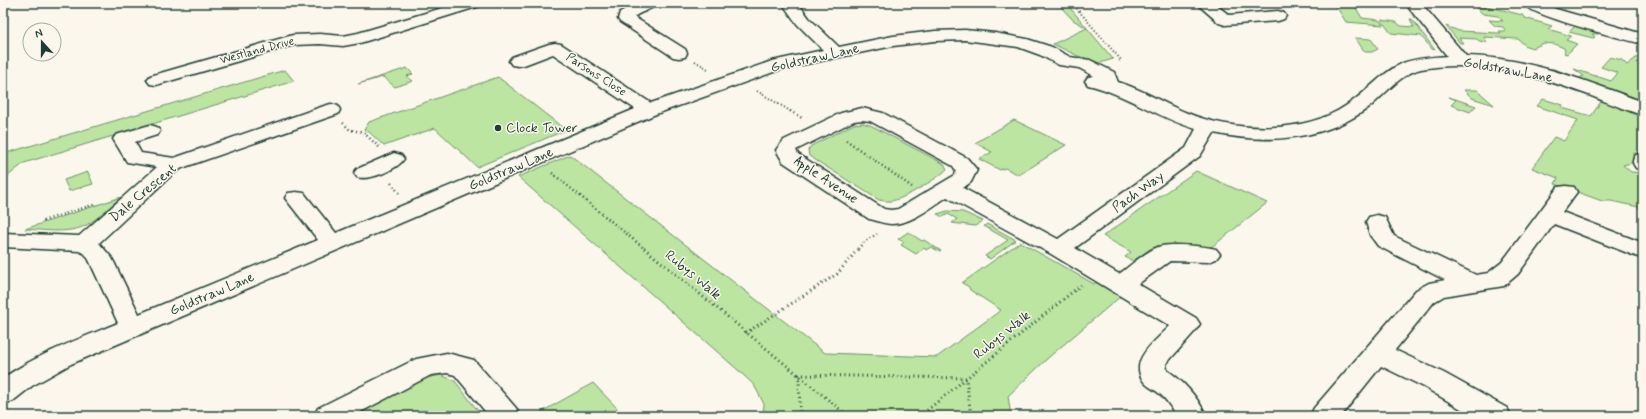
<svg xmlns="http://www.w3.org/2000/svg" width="1646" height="419" viewBox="0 0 1646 419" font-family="Mynerve,sans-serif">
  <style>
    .green { fill: #bbe5a1; stroke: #6d916a }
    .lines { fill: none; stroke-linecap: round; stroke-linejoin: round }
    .minor-casing { stroke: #1f3d34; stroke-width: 3 }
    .path-far2 { stroke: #1f3d34; stroke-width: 2; stroke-dasharray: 1 2.5; stroke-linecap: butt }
    .path-far1 { stroke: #1f3d34; stroke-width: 2.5; stroke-dasharray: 1 3; stroke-linecap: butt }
    .path { stroke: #1f3d34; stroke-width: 3; stroke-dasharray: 1 3.5; stroke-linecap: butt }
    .minor { fill: #fbf7ec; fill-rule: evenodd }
    .poi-dot { fill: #1f3d34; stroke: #fbf7ec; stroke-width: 1.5 }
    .labels { text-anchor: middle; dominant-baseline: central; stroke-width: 3; stroke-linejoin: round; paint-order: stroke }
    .far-street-label { font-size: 12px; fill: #1f3d34; stroke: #fbf7ec }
    .street-label { font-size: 14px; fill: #1f3d34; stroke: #fbf7ec }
    .poi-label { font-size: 14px; fill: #1f3d34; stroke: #fbf7ec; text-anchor: start }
  </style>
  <rect width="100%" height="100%" fill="#fbf7ec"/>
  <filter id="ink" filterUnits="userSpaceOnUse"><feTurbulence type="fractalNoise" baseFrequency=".025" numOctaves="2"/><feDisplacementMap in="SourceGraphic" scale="8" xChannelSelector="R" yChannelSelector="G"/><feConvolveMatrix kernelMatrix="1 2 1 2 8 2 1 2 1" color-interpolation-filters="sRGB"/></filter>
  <g filter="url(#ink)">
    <path class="green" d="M 1057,3 L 1066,3 L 1113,59 L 1100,63 L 1078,56 L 1053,44 L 1087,28 L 1073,20 Z
      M 1334,3 L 1353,3 L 1362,18 L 1379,20 L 1383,25 L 1346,22 Z
      M 1487,6 L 1522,15 L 1525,17 L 1525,18 L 1552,26 L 1548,29 L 1571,36 L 1566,40 L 1577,44 L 1567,54 L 1564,53 L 1565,51 L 1564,48 L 1554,44 L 1544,43 L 1533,48 L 1526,46 L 1518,39 L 1484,37 L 1487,42 L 1479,41 L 1477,39 L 1459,38 L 1463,43 L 1460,43 L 1446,26 L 1459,31 L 1498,33 L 1501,33 L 1499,31 L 1506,31 L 1503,27 L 1495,26 L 1489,20 L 1503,21 L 1498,16 L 1483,14 L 1475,7 L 1490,8 Z
      M 1410,19 L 1412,19 L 1435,50 L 1432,49 L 1421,36 L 1391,33 L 1381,20 L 1396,22 L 1401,26 L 1414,27 Z
      M 1575,26 L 1578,26 L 1601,32 L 1598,34 L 1592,34 L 1595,37 L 1593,38 L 1569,32 Z
      M 1355,38 L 1371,39 L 1378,49 L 1372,52 L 1365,52 Z
      M 1610,57 L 1622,60 L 1627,65 L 1636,58 L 1643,57 L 1643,101 L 1579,79 L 1544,69 L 1554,69 L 1579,78 L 1584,76 L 1574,69 L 1611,81 L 1618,73 L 1601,67 Z
      M 407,68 L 413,74 L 407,76 L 413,81 L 395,87 L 383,77 L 358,84 Z
      M 285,70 L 294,81 L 24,163 L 3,180 L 3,154 Z
      M 498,77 L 566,130 L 477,167 L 435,128 L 384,146 L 368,131 L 364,130 L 369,122 Z
      M 1464,90 L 1477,90 L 1494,105 L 1472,98 Z
      M 1449,97 L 1476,106 L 1470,112 L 1451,105 L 1456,100 Z
      M 1543,99 L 1563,105 L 1562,108 L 1591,116 L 1602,100 L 1643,118 L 1642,125 L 1643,150 L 1633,154 L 1632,163 L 1623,165 L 1631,172 L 1643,173 L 1643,208 L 1611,201 L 1602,201 L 1555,184 L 1558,178 L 1532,168 L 1554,137 L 1564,141 L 1578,120 L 1537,106 Z
      M 1014,120 L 1066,145 L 1019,175 L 1005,168 L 1000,170 L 979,159 L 992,152 L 975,143 Z
      M 862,123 L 870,125 L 944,164 L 947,169 C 940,177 905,198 895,200 C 890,202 885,201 879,200 L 809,156 L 808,150 L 811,146 L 854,124 Z
      M 570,155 L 825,353 L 937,357 L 1001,310 L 970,290 L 969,287 L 962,283 L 1020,242 L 1094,284 L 1097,281 L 1121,296 L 1049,357 L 1008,396 L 1011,416 L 763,416 L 764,404 L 754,385 L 738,370 L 518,177 Z
      M 1196,171 L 1267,203 L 1213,246 L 1206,248 L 1162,246 L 1150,249 L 1133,261 L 1125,257 L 1131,252 L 1103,236 Z
      M 88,172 L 93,184 L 69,191 L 64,180 Z
      M 121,197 C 111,205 101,216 90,223 C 72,235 45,230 25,229 Z
      M 947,211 L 963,212 L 983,221 L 975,226 L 952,223 L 957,219 L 948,214 L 943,217 L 937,214 Z
      M 987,224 L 1016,240 L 990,259 L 985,256 L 1008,240 L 984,226 Z
      M 908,232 L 922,241 L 924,240 L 941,251 L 940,252 L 931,247 L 926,250 L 924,248 L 916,254 L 901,245 L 904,242 L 898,239 Z
      M 441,375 L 455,381 L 482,416 L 351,416 L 421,379 Z
      M 593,383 L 617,408 L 617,416 L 537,416 L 536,415 Z"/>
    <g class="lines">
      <g class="minor-casing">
        <path id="minor" d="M 459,3 L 483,3 L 480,6 L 360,43 L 343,46 L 320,44 L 294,45 L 156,85 L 150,84 L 147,80 L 150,76 L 293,35 L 320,34 L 343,36 L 358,33 Z
          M 637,3 L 658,3 C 653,10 641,11 634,17 L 685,49 L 687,53 L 685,57 L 679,58 L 673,57 L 620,22 L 618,19 L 620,12 Z
          M 782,3 L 798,3 L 809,18 L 839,47 L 893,36 L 935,31 L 965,30 L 995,33 L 1027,39 L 1052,47 L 1070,57 L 1090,60 L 1114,72 L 1118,82 C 1142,89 1163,103 1187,113 C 1234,132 1304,135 1347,105 C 1366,93 1382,72 1403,63 C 1416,58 1433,57 1447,56 L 1405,3 L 1421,3 L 1466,56 C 1526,57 1587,81 1643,102 L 1643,115 C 1624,110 1605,101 1586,94 C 1534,75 1476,59 1421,69 C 1402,73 1386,93 1372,105 C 1328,140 1268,145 1214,133 L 1200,156 L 1075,248 L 1119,274 C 1130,266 1145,252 1158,247 C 1169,243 1204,246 1216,249 L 1220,254 L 1216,259 L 1208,262 L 1170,261 L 1138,284 L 1196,318 L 1200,324 L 1196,330 L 1166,364 L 1167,370 C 1183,381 1196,395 1205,413 L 1204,416 L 1173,416 L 1175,412 C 1170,407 1167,400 1161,395 C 1156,390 1148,387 1144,382 C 1127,360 1157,340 1170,326 L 1051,254 L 947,197 C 931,207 912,224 891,224 C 884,224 876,220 869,219 L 783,162 L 776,150 L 784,140 L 841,113 L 862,108 L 883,113 L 967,158 L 977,170 L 971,182 L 963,188 L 1058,239 L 1186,148 L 1196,129 C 1158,118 1126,94 1088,85 L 1085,81 L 1088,77 L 1094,76 L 1079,68 L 1059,65 L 1040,55 L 1018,47 L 965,40 L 935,41 L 893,46 L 782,69 L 656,114 L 71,364 L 32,386 L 13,401 L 3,404 L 3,378 C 38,354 79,339 118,323 L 89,260 L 85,254 L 79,251 L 3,247 L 3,233 L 79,236 L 157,167 L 127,162 L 113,139 L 116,135 L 150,125 L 157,127 L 160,131 L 157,135 L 135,142 L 141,153 L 174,158 L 324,106 L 331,104 L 338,106 L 340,110 L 338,114 L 182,168 L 173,174 L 99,243 L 112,258 L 139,314 L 318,240 L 285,198 L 288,193 L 296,192 L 304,193 L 336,233 L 635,109 L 553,54 L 524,65 L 518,66 L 512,65 L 509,61 L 512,57 L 549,44 L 555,43 L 561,44 L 651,103 L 772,61 L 823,50 L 797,24 ZM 862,120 L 870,121 L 953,166 L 956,171 L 955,175 L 898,209 L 891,210 L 884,209 L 798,154 L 796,150 L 854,121 Z
          M 1196,3 L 1214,3 L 1229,15 L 1278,11 L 1284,13 L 1286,16 L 1284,19 L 1278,21 L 1225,25 L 1219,23 Z
          M 1522,3 L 1543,3 L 1556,9 L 1643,34 L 1643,44 C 1623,39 1531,16 1522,3 Z
          M 394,153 L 401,155 L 404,159 C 397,170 369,181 357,177 L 354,173 L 357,169 Z
          M 1643,153 L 1643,170 L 1636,168 C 1632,163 1632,160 1636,155 Z
          M 1566,186 L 1574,187 L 1577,192 L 1562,212 L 1643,243 L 1643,259 L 1554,224 L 1518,274 L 1504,286 L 1444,296 L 1434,302 L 1395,350 L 1444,373 L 1507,408 L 1511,416 L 1473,416 L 1424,387 L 1381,366 L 1341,416 L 1310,416 L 1314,408 L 1416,290 L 1429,283 L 1445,280 L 1378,246 L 1370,235 L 1366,222 L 1369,217 L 1377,215 L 1385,217 L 1394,236 L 1476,275 L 1488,273 L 1502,262 L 1558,187 Z
          M 447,353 L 474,360 L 516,408 L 520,416 L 489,416 L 455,375 L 447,373 L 431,375 L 353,416 L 314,416 L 318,408 L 416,359 Z"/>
      </g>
      <path class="path-far2" d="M 1072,3 L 1121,60 L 1119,61
        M 1321,3 L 1328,3
        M 1333,3 L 1336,8
        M 695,61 L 708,69
        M 757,91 L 792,112"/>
      <path class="path-far1" d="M 790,111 L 802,118
        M 343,123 L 350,130 L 363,132 L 379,147
        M 846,140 L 912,187
        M 552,173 L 645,249
        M 391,183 L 399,193
        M 43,221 L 95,204
        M 858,249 L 865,241 L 877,234"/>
      <path class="path" d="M 644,248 L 848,416
        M 746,333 L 837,274 L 859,248
        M 800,416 L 799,375 L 966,378 L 971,416
        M 920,416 L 1081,285"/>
      <use href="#minor" class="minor"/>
    </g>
  </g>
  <circle class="poi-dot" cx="498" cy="128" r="4"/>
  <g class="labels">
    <g class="far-street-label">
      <text transform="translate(257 51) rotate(-15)">Westland Drive</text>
      <text transform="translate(596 75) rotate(33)">Parsons Close</text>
    </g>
    <g class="street-label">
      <text transform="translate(815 58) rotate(-13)">Goldstraw Lane</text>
      <text transform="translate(1508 70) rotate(10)">Goldstraw Lane</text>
      <text transform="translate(511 169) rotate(-23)">Goldstraw Lane</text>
      <text transform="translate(826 180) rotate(34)">Apple Avenue</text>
      <text transform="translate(1138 192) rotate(-36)">Pach Way</text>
      <text transform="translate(143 193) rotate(-40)">Dale Crescent</text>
      <text transform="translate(693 275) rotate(40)">Rubys Walk</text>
      <text transform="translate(212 294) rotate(-23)">Goldstraw Lane</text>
      <text transform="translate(1002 335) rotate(-39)">Rubys Walk</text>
    </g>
    <g class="poi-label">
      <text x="506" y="128">Clock Tower</text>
    </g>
  </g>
  <rect width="1646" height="419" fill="none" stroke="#fbf7ec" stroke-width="16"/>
  <rect x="8" y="8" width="1630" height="403" fill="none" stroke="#1f3d34" stroke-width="1.5" filter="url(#ink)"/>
  <g transform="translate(42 42) rotate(339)"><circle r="19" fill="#fbf7ec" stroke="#a3ada2"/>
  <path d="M0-3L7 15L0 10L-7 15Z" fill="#1f3d34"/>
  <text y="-6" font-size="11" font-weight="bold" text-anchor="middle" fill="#1f3d34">N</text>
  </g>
</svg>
